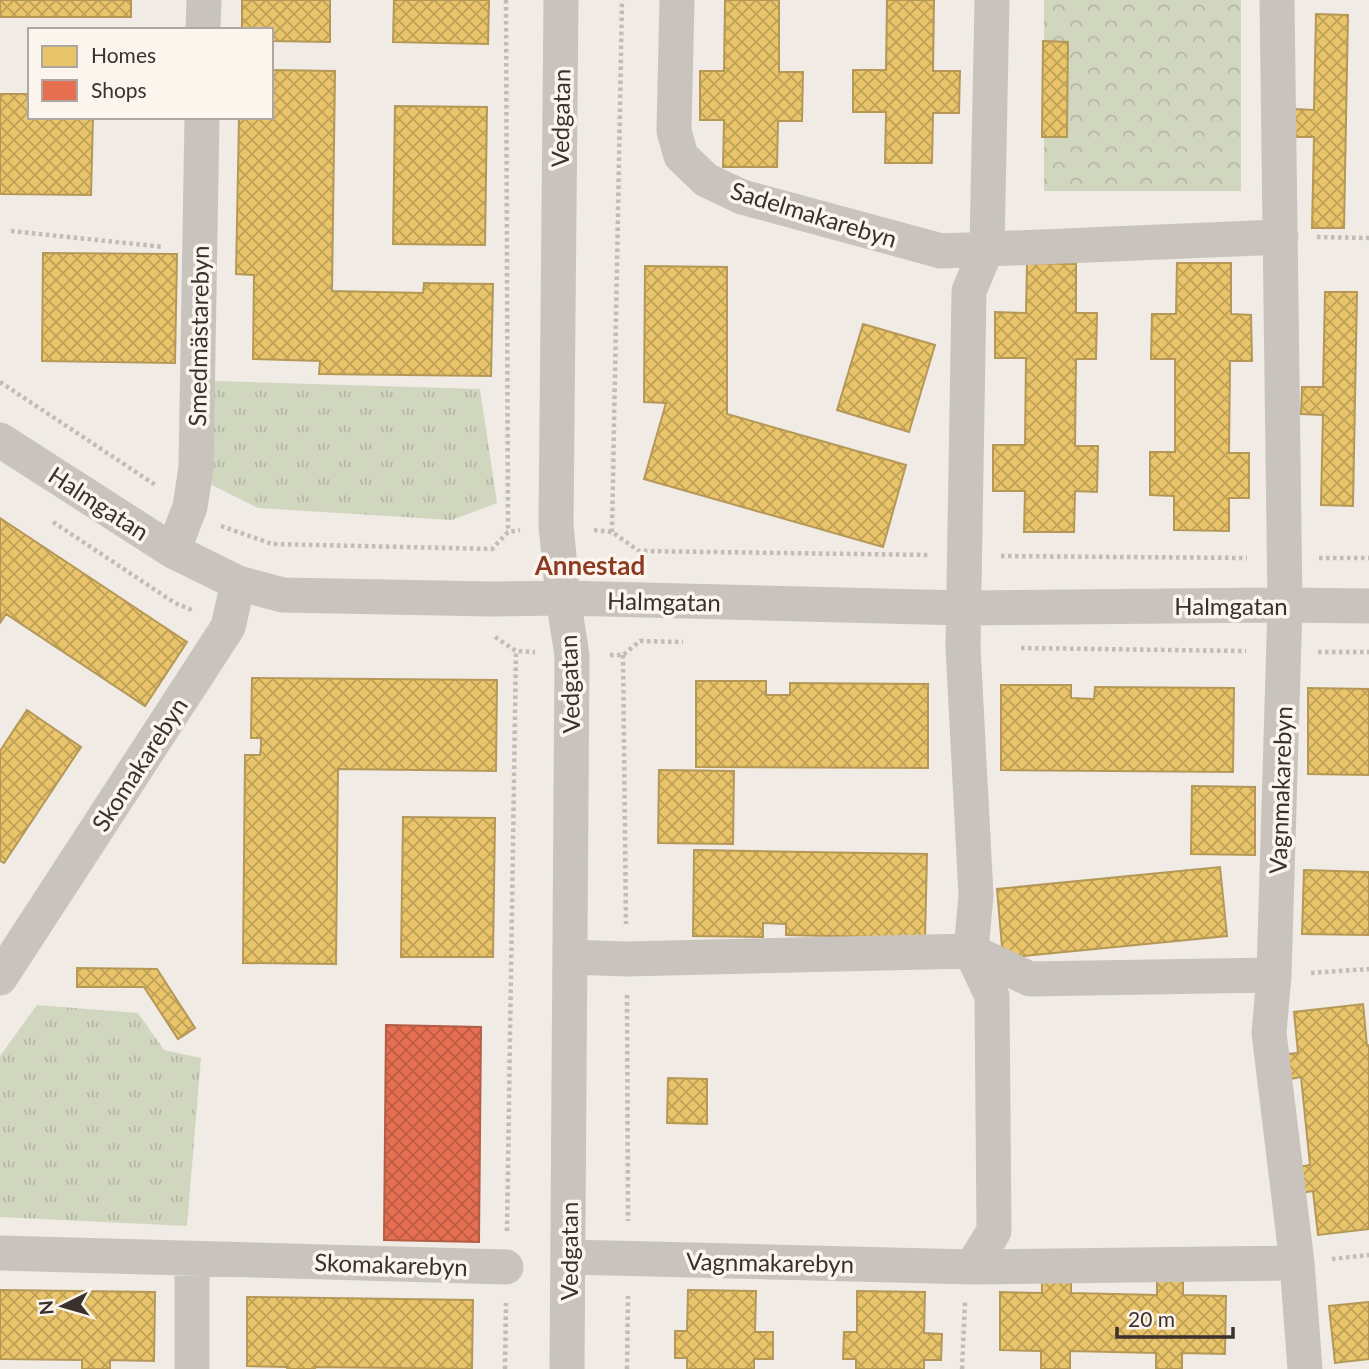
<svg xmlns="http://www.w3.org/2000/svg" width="1369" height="1369" viewBox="0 0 1369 1369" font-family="Lato,sans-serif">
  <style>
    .grass { fill: url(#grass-tufts) }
    .park { fill: url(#park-crowns) }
    .homes { fill: url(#homes-cross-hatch); stroke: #b59857; stroke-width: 2 }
    .shops { fill: url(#shops-cross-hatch); stroke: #b35c46; stroke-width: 2 }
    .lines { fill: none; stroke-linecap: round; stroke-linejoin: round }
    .path { stroke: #c2bbb6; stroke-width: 4.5; stroke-dasharray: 3.5 3.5; stroke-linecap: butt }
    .minor { stroke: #c9c3be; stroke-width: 35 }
    .labels { text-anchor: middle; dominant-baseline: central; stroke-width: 7; stroke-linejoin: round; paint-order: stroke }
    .street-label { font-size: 24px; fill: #3b302b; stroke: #fbf5ee }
    .neighbourhood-label { font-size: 26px; font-weight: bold; fill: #8c3b22; stroke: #fbf5ee }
  </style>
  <defs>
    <pattern id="grass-tufts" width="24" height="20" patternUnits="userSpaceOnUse" patternTransform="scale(1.75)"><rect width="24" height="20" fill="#d1d6bf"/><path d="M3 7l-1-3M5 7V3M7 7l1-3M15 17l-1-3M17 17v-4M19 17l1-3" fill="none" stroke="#b4b8a4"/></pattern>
    <pattern id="park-crowns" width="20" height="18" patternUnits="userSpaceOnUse" patternTransform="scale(1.75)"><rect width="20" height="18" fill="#d1d6bf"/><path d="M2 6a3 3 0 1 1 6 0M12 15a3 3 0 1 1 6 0" fill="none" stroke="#b4b8a4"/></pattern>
    <pattern id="homes-cross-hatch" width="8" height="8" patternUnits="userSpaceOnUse" patternTransform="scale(1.75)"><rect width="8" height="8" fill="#e9c46a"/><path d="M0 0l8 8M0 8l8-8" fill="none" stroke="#bea057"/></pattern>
    <pattern id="shops-cross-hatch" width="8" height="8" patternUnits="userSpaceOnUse" patternTransform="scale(1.75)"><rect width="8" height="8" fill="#e76f51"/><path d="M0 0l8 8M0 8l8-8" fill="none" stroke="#bc5c43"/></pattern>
  </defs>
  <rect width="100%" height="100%" fill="#f0ebe5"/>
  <path class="grass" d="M 214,381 L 480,389 L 497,503 L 452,520 L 258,508 L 206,482 Z
    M 37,1005 L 138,1013 L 164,1050 L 201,1058 L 187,1226 L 0,1217 L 0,1056 Z"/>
  <path class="park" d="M 1044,0 L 1241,0 L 1241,191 L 1044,191 Z"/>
  <path class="homes" d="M 0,0 L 131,0 L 131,17 L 0,17 Z
    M 242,0 L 330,0 L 330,42 L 271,41 L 271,30 L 242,30 Z
    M 394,0 L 489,0 L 488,44 L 393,42 Z
    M 725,0 L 779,0 L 779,72 L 803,72 L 802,121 L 778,121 L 777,167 L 723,167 L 724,120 L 700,120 L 700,71 L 724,71 Z
    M 887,0 L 934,0 L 933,71 L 960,71 L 959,113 L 933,113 L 932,163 L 885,163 L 886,112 L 853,112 L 853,70 L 886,70 Z
    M 1316,14 L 1348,15 L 1344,228 L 1312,228 L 1314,137 L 1292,137 L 1293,109 L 1314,110 Z
    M 1043,41 L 1068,42 L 1067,137 L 1042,137 Z
    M 271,70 L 335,71 L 332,291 L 423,293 L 424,283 L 493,284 L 491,376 L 319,374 L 320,361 L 253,359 L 254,275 L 236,274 L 239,117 L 271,117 Z
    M 0,94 L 30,94 L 30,117 L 93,117 L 91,195 L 0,194 Z
    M 395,106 L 487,107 L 485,245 L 393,244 Z
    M 43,253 L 177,254 L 175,363 L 42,361 Z
    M 1027,263 L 1076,264 L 1076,313 L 1097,313 L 1096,359 L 1076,359 L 1075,446 L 1098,446 L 1097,492 L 1075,491 L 1074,532 L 1024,532 L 1025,491 L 993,491 L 993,445 L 1025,445 L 1026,358 L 995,358 L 995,312 L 1026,313 Z
    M 1177,263 L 1231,263 L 1231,314 L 1251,315 L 1252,361 L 1230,361 L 1229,453 L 1249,453 L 1249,498 L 1229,498 L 1229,531 L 1174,530 L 1174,496 L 1150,495 L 1150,452 L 1175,452 L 1175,359 L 1151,359 L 1152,314 L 1176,314 Z
    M 645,266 L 727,267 L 727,414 L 906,465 L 883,547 L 644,479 L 666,403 L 644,402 Z
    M 1325,292 L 1357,292 L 1353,506 L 1321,505 L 1323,415 L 1301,414 L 1302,387 L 1323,387 Z
    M 863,324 L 935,345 L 909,432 L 837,410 Z
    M 0,518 L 187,642 L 145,706 L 6,614 L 0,623 Z
    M 252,678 L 497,680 L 496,771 L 338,769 L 336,964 L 243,963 L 245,755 L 260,755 L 261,747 L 261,738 L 251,738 Z
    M 696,681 L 766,681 L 766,695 L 790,695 L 790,683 L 928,684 L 928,768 L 696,767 Z
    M 1001,685 L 1071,685 L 1071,698 L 1094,699 L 1095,687 L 1234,688 L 1233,772 L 1001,770 Z
    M 1308,688 L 1369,689 L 1369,775 L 1308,774 Z
    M 27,710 L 81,747 L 4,863 L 0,861 L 0,751 Z
    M 659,770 L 734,771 L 733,844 L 658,843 Z
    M 1192,786 L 1255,787 L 1255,855 L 1191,854 Z
    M 403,817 L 495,818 L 493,957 L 401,957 Z
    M 694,850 L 927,854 L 925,938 L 786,935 L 786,924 L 763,923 L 763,937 L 693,936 Z
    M 1220,867 L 1227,936 L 1003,958 L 997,889 Z
    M 1304,870 L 1369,872 L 1369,935 L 1302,934 Z
    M 77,968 L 157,969 L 195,1028 L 178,1039 L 144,987 L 77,987 Z
    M 1363,1004 L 1367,1046 L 1369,1045 L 1369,1229 L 1318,1235 L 1313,1191 L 1300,1193 L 1298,1167 L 1310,1165 L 1301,1077 L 1290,1079 L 1287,1054 L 1298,1053 L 1294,1012 Z
    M 668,1078 L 707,1079 L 707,1124 L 667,1123 Z
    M 1042,1273 L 1071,1273 L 1071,1293 L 1157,1295 L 1157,1273 L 1183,1274 L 1183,1295 L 1226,1296 L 1225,1354 L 1182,1353 L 1182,1369 L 1156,1369 L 1156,1353 L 1070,1351 L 1070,1369 L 1041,1369 L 1041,1351 L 1000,1350 L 1000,1292 L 1042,1293 Z
    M 0,1290 L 155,1292 L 154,1361 L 110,1360 L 110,1369 L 82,1369 L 82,1360 L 0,1359 Z
    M 688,1290 L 756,1291 L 755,1332 L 773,1332 L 773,1359 L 754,1359 L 754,1369 L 687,1369 L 687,1358 L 675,1358 L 675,1331 L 687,1331 Z
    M 857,1291 L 925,1292 L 924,1333 L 942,1334 L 941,1360 L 924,1360 L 924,1369 L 856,1369 L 856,1359 L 843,1359 L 844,1332 L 857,1332 Z
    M 247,1297 L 473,1300 L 472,1369 L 315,1367 L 315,1369 L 287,1369 L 287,1367 L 247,1366 Z
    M 1369,1302 L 1369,1359 L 1335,1363 L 1329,1306 Z"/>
  <path class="shops" d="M 386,1025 L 481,1027 L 479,1242 L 384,1240 Z"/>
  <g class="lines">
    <path class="path" d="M 506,0 L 508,532
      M 11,231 L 164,247
      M 1317,237 L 1369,238
      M 0,382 L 157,486
      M 53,522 L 175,603 L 194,611
      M 221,526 L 272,544 L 492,549 L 508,532 L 520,530
      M 594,530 L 612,532 L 639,551 L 929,555
      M 612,532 L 622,0
      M 1001,556 L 1247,558
      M 1319,558 L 1369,558
      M 495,637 L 516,651 L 535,652
      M 1021,648 L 1246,651
      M 1318,652 L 1369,652
      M 610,655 L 623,655 L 640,641 L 683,642
      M 623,655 L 626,924
      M 1311,973 L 1369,969
      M 627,995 L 628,1221
      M 507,1231 L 516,651
      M 1332,1259 L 1369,1255
      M 505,1369 L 506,1303
      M 627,1369 L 628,1296
      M 962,1369 L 965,1302"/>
    <path class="minor" d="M 561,0 L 556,525 L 563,598 L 572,655 L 567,1369
      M 677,0 L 674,131 L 681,156 L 706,180 L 742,197 L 941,251 L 1281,237
      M 1277,0 L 1285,605 L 1274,975 L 1269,1033 L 1297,1263 L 1305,1369
      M 203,30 L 204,0
      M 0,440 L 173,551 L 238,583 L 283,595 L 491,599 L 563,598 L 964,608 L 1285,605 L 1369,606
      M 173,551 L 190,507 L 196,467 L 202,117
      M 570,957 L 626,959 L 971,951 L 1030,979 L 1274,975
      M 0,978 L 228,627 L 238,583
      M 0,1253 L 506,1267
      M 568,1257 L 972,1267 L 1297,1263
      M 972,1267 L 994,1231 L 992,996 L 971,951 L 976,895 L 963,647 L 969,291 L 987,248 L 992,0
      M 192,1369 L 192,1259"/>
  </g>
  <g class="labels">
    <g class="street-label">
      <text transform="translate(560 118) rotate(-89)">Vedgatan</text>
      <text transform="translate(814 214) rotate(17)">Sadelmakarebyn</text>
      <text transform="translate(198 336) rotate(-89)">Smedmästarebyn</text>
      <text transform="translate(99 503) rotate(33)">Halmgatan</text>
      <text transform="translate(664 601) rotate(1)">Halmgatan</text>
      <text x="1231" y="605">Halmgatan</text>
      <text transform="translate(569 684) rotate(-92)">Vedgatan</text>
      <text transform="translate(139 764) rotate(-57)">Skomakarebyn</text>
      <text transform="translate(1280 790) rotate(-88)">Vagnmakarebyn</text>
      <text transform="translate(568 1251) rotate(-90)">Vedgatan</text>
      <text transform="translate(770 1262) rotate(1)">Vagnmakarebyn</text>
      <text transform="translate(391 1264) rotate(2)">Skomakarebyn</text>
    </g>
    <g class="neighbourhood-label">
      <text x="590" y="565">Annestad</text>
    </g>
  </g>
  <rect x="28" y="28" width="245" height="91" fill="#fbf5ee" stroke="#aea6a0" stroke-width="2"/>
  <rect x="42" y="46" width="35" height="21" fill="#e9c46a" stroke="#aea6a0" stroke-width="2"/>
  <text x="91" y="63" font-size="21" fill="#3b302b">Homes</text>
  <rect x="42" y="80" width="35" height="21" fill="#e76f51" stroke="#aea6a0" stroke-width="2"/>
  <text x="91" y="98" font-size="21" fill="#3b302b">Shops</text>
  <g transform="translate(63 1306) rotate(265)" stroke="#fbf5ee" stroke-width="5" paint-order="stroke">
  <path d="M0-5L12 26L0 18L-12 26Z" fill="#3b302b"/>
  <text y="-10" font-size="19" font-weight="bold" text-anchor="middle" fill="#3b302b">N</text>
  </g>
  <path d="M1117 1327v10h116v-10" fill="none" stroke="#3b302b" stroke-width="3.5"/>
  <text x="1128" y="1327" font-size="21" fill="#3b302b" stroke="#fbf5ee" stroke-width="5" paint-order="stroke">20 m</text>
</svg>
